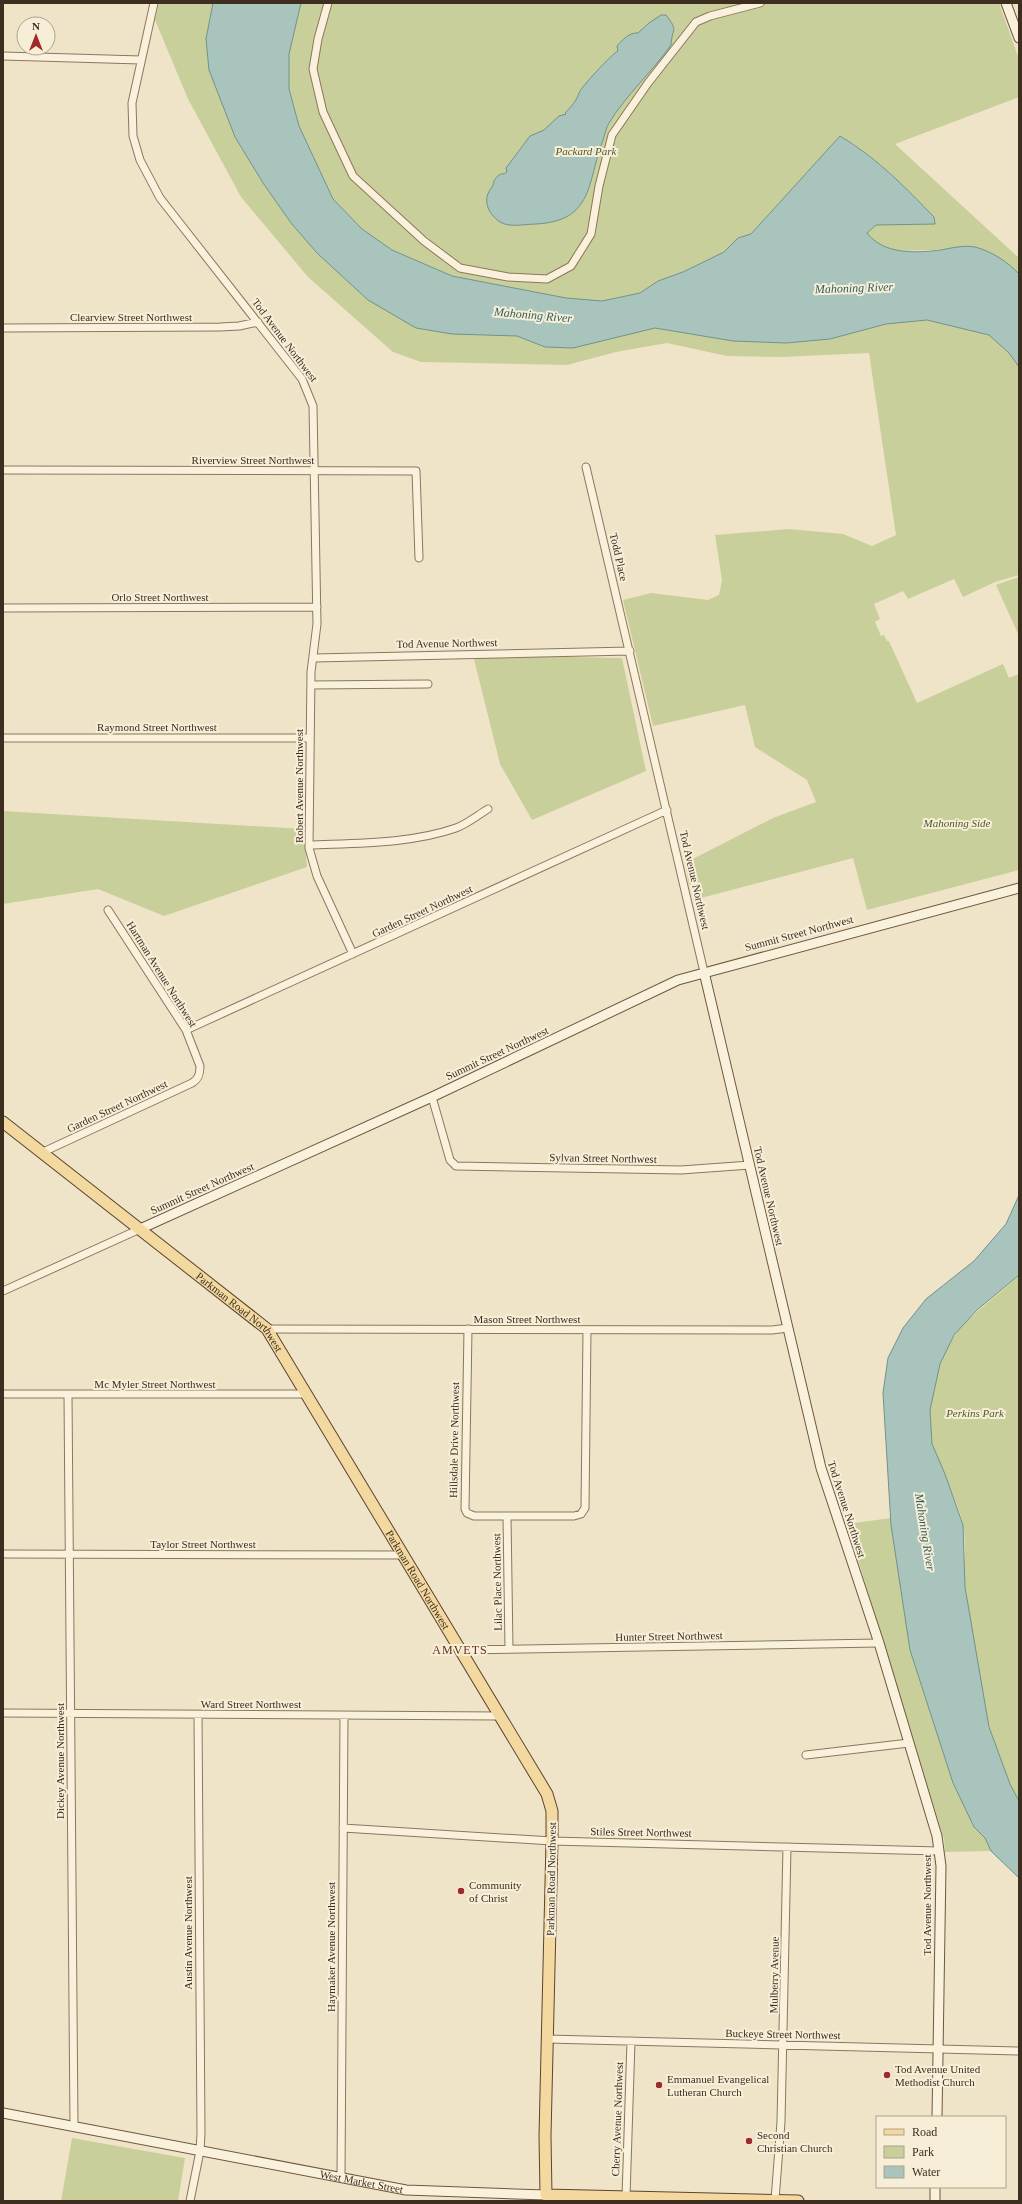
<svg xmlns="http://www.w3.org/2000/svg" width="1022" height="2204" viewBox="0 0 1022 2204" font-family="Georgia,serif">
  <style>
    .green { fill: #c9cf9b }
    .water { fill: #a9c4bc; stroke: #6f938a }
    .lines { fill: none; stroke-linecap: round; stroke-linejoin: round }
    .minor-casing { stroke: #8d765c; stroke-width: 9 }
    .secondary-casing { stroke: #6f573f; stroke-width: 11 }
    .primary-casing { stroke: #5b4430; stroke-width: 13 }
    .minor { stroke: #faf1dc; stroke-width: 7 }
    .secondary { stroke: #faf1dc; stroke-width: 9 }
    .primary { stroke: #f3d9a0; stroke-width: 11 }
    .poi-dot { fill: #9e2a2b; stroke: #f7eed8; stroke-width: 1.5 }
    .labels { text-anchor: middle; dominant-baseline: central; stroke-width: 4; stroke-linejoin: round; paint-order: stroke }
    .park-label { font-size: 11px; font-style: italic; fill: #4d5a26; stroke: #f7eed8 }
    .street-label { font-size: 11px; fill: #3d2e20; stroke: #f7eed8 }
    .poi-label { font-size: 11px; fill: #3d2e20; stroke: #f7eed8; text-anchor: start }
    .water-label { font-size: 12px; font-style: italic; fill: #2f5d5a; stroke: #f7eed8 }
    .neighbourhood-label { font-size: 12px; letter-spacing: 1px; fill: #6b2e1e; stroke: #f7eed8 }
  </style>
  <rect width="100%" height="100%" fill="#f0e4c8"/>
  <path class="green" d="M 159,3 L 213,3 L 206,39 L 209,70 L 235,137 L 263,183 L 291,223 L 317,253 L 490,334 L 517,336 L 545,347 L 655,328 L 733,341 L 786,343 L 830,339 L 886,324 L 927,320 L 989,335 L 1009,353 L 1019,367 L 1019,575 L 995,582 L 963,597 L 954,579 L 908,599 L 903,591 L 874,604 L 880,619 L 875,622 L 881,636 L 884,635 L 887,641 L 889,641 L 917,703 L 1003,664 L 1009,678 L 1019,674 L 1019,870 L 867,910 L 853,858 L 701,898 L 698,882 L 689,885 L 685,863 L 773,818 L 816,802 L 807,780 L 755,747 L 745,705 L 653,726 L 623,600 L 651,593 L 708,600 L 719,595 L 722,580 L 715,535 L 789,529 L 843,534 L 872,546 L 896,535 L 869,353 L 782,357 L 727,356 L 667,343 L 616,352 L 567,365 L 421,362 L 393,352 L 308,277 L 241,197 L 188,99 L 155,20 Z
    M 301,3 L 999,3 L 1019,59 L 1019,97 L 895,144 L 1019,258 L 1019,274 L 974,247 L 935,250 L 895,251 L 875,242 L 867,233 L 876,225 L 901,224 L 934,217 C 904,186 878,158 840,136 L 751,234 L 738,238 L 724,252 L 683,272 L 658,281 L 640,293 L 602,301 L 566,298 L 452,276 L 392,250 L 362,229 L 333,199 L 299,126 L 289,89 L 289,54 Z
    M 1019,577 L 1019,636 L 996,585 Z
    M 473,655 L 622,658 L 646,771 L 532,820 L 500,764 Z
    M 3,811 L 304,829 L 307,867 L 164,916 L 98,889 L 3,904 Z
    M 1019,1275 L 1019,1801 C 985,1741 972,1656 965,1588 C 963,1567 967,1544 963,1524 C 956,1496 941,1472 932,1445 C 925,1423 933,1386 940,1364 C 953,1323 990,1304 1019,1275 Z
    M 891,1518 L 910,1650 L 953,1783 L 974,1827 L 985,1838 L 991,1851 L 945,1852 L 944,1839 L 847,1524 Z
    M 72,2138 L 185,2158 L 178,2201 L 61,2201 Z"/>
  <path class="water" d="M 213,3 L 301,3 L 289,54 L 289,89 L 299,126 L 333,199 L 362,229 L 392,250 L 452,276 L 566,298 L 602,301 L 640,293 L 658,281 L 683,272 L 724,252 L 738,238 L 751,234 L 840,136 C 877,158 904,186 934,217 L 935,224 L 876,225 L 867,233 C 884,255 916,253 941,250 C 951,248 964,245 975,247 C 991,251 1008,262 1019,274 L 1019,367 L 1009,353 L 989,335 L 927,320 L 886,324 L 830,339 L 786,343 L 733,341 L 655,328 L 573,348 L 545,347 L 517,336 L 452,334 L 416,328 L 368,300 L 317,253 L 291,223 L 263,183 L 235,137 L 209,70 L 206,39 Z
    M 661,15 L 666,15 C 679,32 672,27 671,45 C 652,72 627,94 609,123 C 606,128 605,134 603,140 C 587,182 594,221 536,224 C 525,224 510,228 500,222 C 487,213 482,199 492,187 C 494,184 493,180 497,177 C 500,173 503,175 507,172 L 506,168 L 530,136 L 544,130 L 559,116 L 566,114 L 565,113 C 571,107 577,100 579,93 C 581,87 613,53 618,51 L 617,46 C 622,40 630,32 638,33 L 649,23 Z
    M 1019,1195 L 1019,1275 L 977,1310 L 954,1335 L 940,1364 L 930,1410 L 932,1444 L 945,1474 L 963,1525 L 965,1587 L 989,1727 L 1010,1784 L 1019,1801 L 1019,1878 L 991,1851 L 985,1838 L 974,1827 L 953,1783 L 910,1650 L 891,1525 L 883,1393 L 888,1358 L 903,1328 L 926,1299 L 974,1261 L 1006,1224 Z"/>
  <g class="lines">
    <g class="minor-casing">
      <path id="minor" d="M 154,3 L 132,103 L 133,136 L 140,160 L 160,198 L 302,379 L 313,406 L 317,624 L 311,672 L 309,848 L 317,876 L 353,954
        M 328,3 L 318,39 L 313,69 L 323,112 L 353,176 L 424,241 L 460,268 L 508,277 L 547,279 L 571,266 L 591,234 L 599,186 L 612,135 L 648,83 L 696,22 L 710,16 L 760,3
        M 3,56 L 141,60
        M 3,328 L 220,327 L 239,326 L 258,322
        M 586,467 L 704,972
        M 3,470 L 416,471 L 419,558
        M 3,608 L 317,607
        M 314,658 L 630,651
        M 311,685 L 428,684
        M 3,738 L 310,738
        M 309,845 C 356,843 410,844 456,828 C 467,824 478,815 488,809
        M 186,1030 L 667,810
        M 432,1097 L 450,1160 L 456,1166 L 681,1170 L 750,1165
        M 41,1153 L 192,1083 C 199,1079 200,1073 200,1066 L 186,1030 L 108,910
        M 3,1291 L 140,1229
        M 267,1329 L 772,1330 L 788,1328
        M 468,1329 L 465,1509 L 467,1513 L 474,1516 L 574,1516 L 581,1514 L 585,1508 L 587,1330
        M 3,1394 L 306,1394
        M 68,1395 L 74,2126
        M 507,1516 L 509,1649
        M 3,1554 L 403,1555
        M 460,1650 L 879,1643
        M 3,1713 L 499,1716
        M 806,1755 L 909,1743
        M 343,1828 L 552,1841 L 939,1851
        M 547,2039 L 1019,2051
        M 341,2178 L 344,1716
        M 626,2197 L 631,2041
        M 775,2200 L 781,2122 L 787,1847
        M 190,2201 L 200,2151 L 201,2133 L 198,1715"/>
    </g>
    <g class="secondary-casing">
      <g id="secondary">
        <path d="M 1006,3 L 1019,38"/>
        <path d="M 704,972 L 821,1468 L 879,1643 L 937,1836 L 941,1866 L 937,2117"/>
        <path d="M 140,1229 L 432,1097 L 678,980 L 1019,888"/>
        <path id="s1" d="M 3,2113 L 406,2190 L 546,2195"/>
        <path d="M 935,2201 L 935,2187"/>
      </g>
    </g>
    <g class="primary-casing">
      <g id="primary">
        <path id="s2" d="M 3,1122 L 267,1329 L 547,1794 L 552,1811 L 552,1841 L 545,2136 L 546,2195 L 798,2201"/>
      </g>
    </g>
    <use href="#minor" class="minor"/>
    <use href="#secondary" class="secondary"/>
    <use href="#primary" class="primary"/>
  </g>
  <g class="poi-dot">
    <circle cx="461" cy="1891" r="4"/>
    <circle cx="887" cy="2075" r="4"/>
    <circle cx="659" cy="2085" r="4"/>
    <circle cx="749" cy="2141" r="4"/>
  </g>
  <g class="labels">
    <g class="park-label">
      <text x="586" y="151">Packard Park</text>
      <text x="957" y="823">Mahoning Side</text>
      <text x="975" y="1413">Perkins Park</text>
    </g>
    <g class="street-label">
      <text x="131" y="317">Clearview Street Northwest</text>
      <text transform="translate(285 340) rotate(53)">Tod Avenue Northwest</text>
      <text x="253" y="460">Riverview Street Northwest</text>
      <text transform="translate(619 557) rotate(77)">Todd Place</text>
      <text x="160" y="597">Orlo Street Northwest</text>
      <text transform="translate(447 643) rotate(-1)">Tod Avenue Northwest</text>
      <text x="157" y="727">Raymond Street Northwest</text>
      <text transform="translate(299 786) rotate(-90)">Robert Avenue Northwest</text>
      <text transform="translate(695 880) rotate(77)">Tod Avenue Northwest</text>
      <text transform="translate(422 911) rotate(-25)">Garden Street Northwest</text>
      <text transform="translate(799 933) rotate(-15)">Summit Street Northwest</text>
      <text transform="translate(162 974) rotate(58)">Hartman Avenue Northwest</text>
      <text transform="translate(497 1053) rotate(-25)">Summit Street Northwest</text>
      <text transform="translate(117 1106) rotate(-25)">Garden Street Northwest</text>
      <text transform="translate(603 1158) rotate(1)">Sylvan Street Northwest</text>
      <text transform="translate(202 1188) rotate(-24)">Summit Street Northwest</text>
      <text transform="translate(769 1196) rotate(77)">Tod Avenue Northwest</text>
      <text stroke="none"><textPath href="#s2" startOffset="304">Parkman Road Northwest</textPath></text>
      <text x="527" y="1319">Mason Street Northwest</text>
      <text x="155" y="1384">Mc Myler Street Northwest</text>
      <text transform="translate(454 1440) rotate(-89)">Hillsdale Drive Northwest</text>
      <text transform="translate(847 1509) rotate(72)">Tod Avenue Northwest</text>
      <text x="203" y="1544">Taylor Street Northwest</text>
      <text stroke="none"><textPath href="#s2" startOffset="628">Parkman Road Northwest</textPath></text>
      <text transform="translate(497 1582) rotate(-91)">Lilac Place Northwest</text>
      <text transform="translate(669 1636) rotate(-1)">Hunter Street Northwest</text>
      <text x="251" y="1704">Ward Street Northwest</text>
      <text transform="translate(60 1761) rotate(-90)">Dickey Avenue Northwest</text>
      <text transform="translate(641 1832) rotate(1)">Stiles Street Northwest</text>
      <text transform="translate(551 1879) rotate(-89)">Parkman Road Northwest</text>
      <text transform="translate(927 1905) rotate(-90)">Tod Avenue Northwest</text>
      <text transform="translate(188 1933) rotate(-90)">Austin Avenue Northwest</text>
      <text transform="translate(331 1947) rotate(-90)">Haymaker Avenue Northwest</text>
      <text transform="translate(774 1975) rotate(-89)">Mulberry Avenue</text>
      <text transform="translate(783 2034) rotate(1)">Buckeye Street Northwest</text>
      <text transform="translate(617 2119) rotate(-88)">Cherry Avenue Northwest</text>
      <text stroke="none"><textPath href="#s1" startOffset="365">West Market Street</textPath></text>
    </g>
    <g class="poi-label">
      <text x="469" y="1885">Community<tspan x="469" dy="13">of Christ</tspan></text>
      <text x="895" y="2069">Tod Avenue United<tspan x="895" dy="13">Methodist Church</tspan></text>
      <text x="667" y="2079">Emmanuel Evangelical<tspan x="667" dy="13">Lutheran Church</tspan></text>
      <text x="757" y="2135">Second<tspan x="757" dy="13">Christian Church</tspan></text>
    </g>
    <g class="water-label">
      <text transform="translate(854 288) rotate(-2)">Mahoning River</text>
      <text transform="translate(533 315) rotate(5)">Mahoning River</text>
      <text transform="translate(925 1532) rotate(81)">Mahoning River</text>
    </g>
    <g class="neighbourhood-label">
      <text x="460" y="1650">AMVETS</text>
    </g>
  </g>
  <rect width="1022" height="2204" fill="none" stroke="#3d2e20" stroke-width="8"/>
  <rect x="876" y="2116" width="130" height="72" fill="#f7eed8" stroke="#ada18e"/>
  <rect x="884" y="2129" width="20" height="6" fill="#f3d9a0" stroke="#ada18e"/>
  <text x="912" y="2136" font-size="12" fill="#3d2e20">Road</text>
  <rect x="884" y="2146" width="20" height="12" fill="#c9cf9b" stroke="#ada18e"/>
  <text x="912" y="2156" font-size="12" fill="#3d2e20">Park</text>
  <rect x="884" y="2166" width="20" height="12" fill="#a9c4bc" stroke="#ada18e"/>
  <text x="912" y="2176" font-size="12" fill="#3d2e20">Water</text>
  <g transform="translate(36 36)"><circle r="19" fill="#f7eed8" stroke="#ada18e"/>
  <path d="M0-3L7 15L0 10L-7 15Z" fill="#9e2a2b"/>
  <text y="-6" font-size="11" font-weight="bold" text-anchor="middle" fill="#3d2e20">N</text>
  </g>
</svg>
